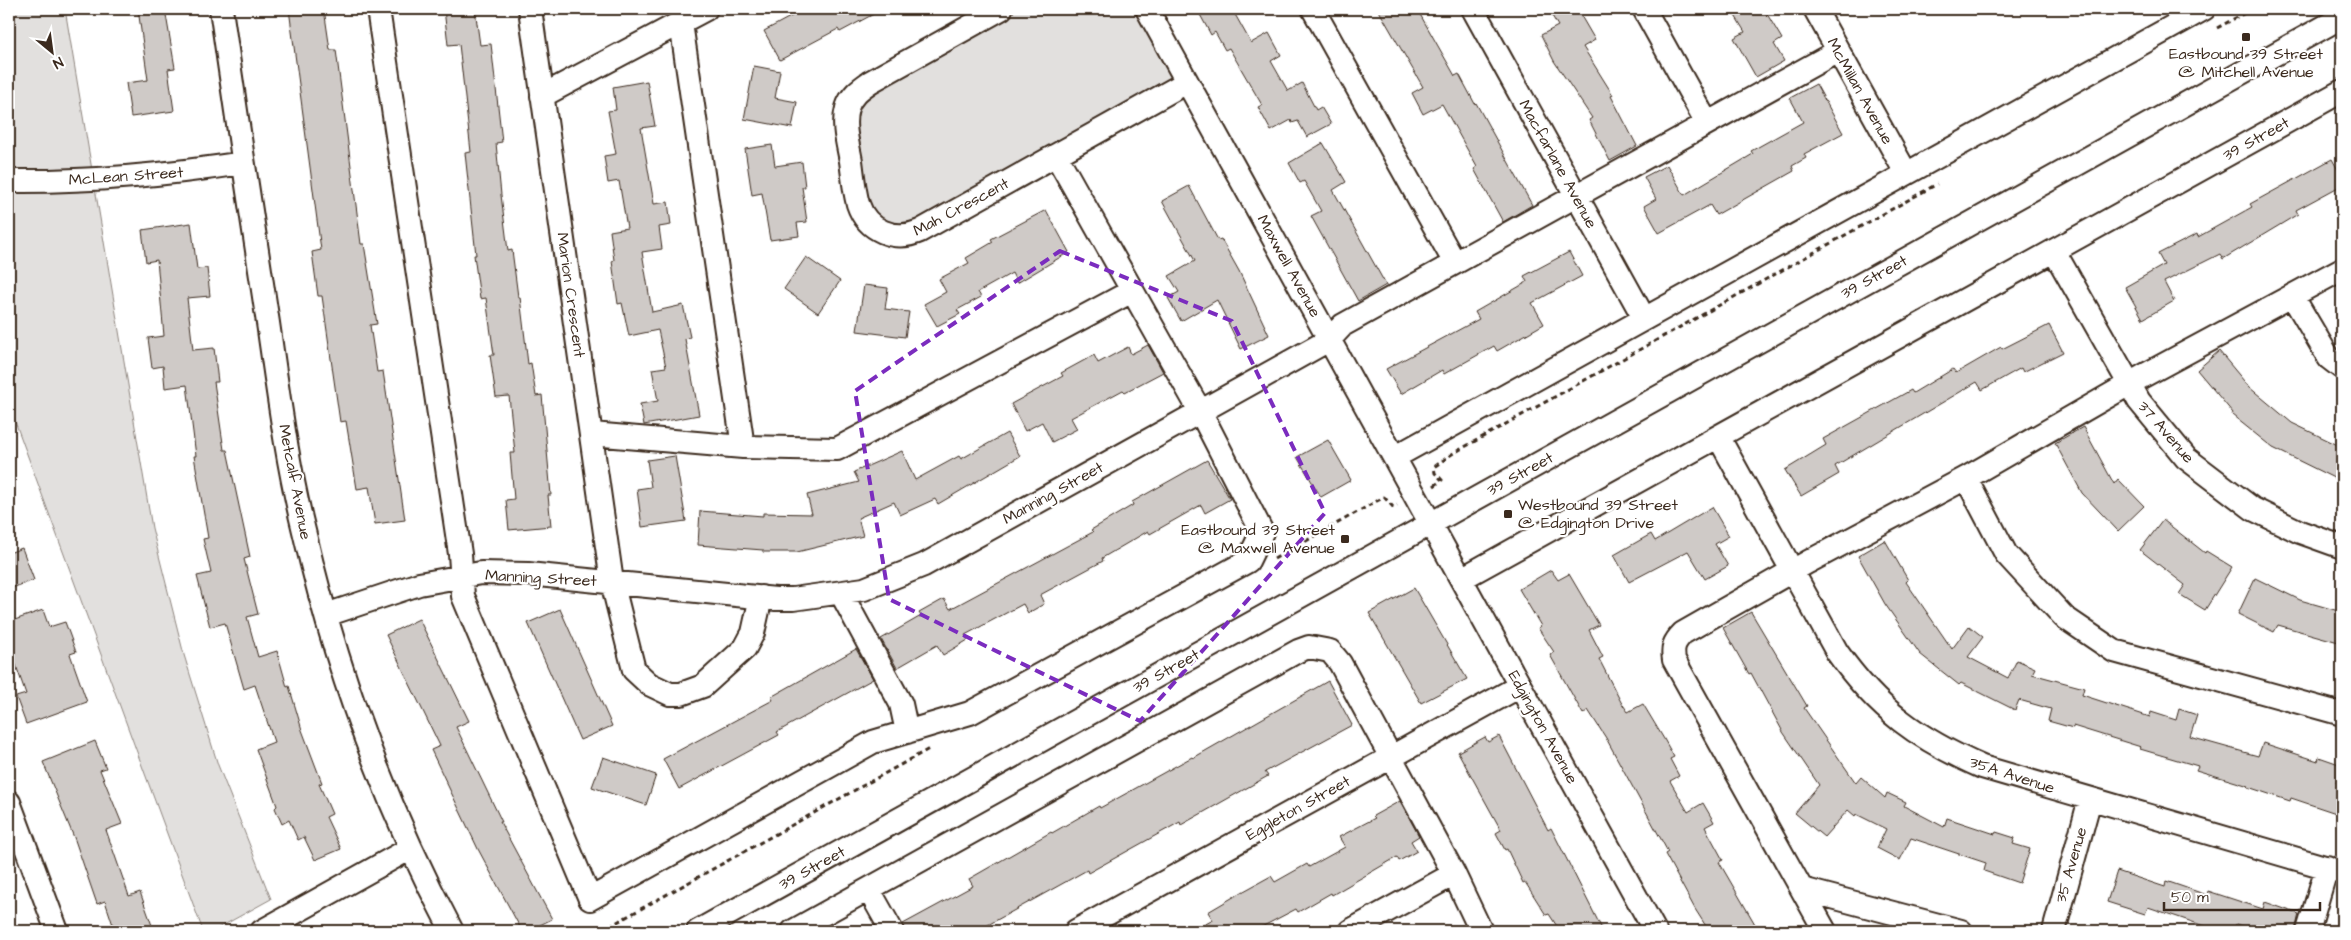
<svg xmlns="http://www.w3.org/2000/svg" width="2351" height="940" viewBox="0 0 2351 940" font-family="'Architects Daughter',sans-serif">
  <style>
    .green { fill: #e2e0de; stroke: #8e857e }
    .building { fill: #cfcac7; stroke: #3b2a1e }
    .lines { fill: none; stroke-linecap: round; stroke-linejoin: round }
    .minor-casing { stroke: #3b2a1e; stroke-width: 26 }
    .path { stroke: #3b2a1e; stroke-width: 3; stroke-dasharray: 5 4; stroke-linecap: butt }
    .minor { stroke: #fff; stroke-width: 22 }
    .marked { fill: none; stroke: #7b2cbf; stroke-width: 4; stroke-dasharray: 10 6; stroke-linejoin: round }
    .poi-dot { fill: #3b2a1e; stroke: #fff; stroke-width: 2 }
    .labels { text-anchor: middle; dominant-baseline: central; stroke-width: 4.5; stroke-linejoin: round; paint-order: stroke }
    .poi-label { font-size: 16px; fill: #3b2a1e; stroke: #fff }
    .street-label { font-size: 16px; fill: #3b2a1e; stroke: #fff }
  </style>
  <rect width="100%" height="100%" fill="#fff"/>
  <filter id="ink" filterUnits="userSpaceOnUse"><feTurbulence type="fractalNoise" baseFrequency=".02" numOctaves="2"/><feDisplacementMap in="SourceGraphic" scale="10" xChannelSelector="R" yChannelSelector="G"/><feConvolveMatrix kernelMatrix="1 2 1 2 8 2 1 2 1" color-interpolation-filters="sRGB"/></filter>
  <g filter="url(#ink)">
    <path class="green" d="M 9,9 L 65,9 L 152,528 L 184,655 L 218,765 L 271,899 L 213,931 L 203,931 L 13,416 L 9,413 L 9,213 L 13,181 L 9,181 Z
      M 1001,9 L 1147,9 L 1187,82 L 920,231 L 871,224 L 846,131 L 858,90 Z"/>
    <path class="building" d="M 138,9 L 165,9 L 175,68 L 168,69 L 174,111 L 131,117 L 126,83 L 148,80 Z
      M 289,9 L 324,9 L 330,50 L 336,50 L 361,244 L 364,244 L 377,324 L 370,325 L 377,372 L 383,371 L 405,520 L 375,524 L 369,487 L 357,489 L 346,421 L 340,422 L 322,296 L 318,296 L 312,252 L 321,250 Z
      M 444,9 L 475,9 L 480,45 L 491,44 L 502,142 L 496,143 L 501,195 L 508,251 L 512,250 L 518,297 L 520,297 L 528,364 L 531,363 L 536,396 L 542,395 L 551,495 L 548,495 L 551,526 L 509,530 L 506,500 L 514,499 L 510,453 L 515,453 L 509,396 L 496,397 L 490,355 L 494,355 L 486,298 L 480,299 L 474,255 L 476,255 L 465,153 L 471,152 L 459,44 L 448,45 Z
      M 805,9 L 883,9 L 840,32 L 838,29 L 780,60 L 764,31 Z
      M 1197,9 L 1232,9 L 1251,43 L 1269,33 L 1281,55 L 1271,61 L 1288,91 L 1302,83 L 1316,110 L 1321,107 L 1331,124 L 1307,137 L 1298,121 L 1292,123 L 1291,120 L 1271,131 L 1258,107 L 1262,105 L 1229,48 L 1225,50 L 1215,32 L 1211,35 Z
      M 1378,9 L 1417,9 L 1455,76 L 1459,74 L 1475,104 L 1476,103 L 1532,205 L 1503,222 L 1474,169 L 1477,167 L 1442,104 L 1423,114 L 1412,93 L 1423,87 Z
      M 1548,9 L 1577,9 L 1595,40 L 1583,47 L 1613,95 L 1611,96 L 1637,146 L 1610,161 L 1589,120 L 1592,118 L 1554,61 L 1541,35 L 1558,26 Z
      M 1731,9 L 1764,9 L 1782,39 L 1774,44 L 1784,61 L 1756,77 L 1734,38 L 1745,32 Z
      M 754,66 L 780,71 L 775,98 L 797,102 L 792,128 L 744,119 Z
      M 647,81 L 655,126 L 641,128 L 654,204 L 668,202 L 671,225 L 659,227 L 662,249 L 642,252 L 652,312 L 683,305 L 690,337 L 685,339 L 699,415 L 644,425 L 640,404 L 658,401 L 652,369 L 666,367 L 658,330 L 629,336 L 622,303 L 618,304 L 612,261 L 614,260 L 610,231 L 627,228 L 619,181 L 608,183 L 604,156 L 616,154 L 608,111 L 616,110 L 613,87 Z
      M 1816,84 L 1843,133 L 1804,154 L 1806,158 L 1792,166 L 1794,171 L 1716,215 L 1710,205 L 1659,233 L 1644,206 L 1656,199 L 1644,177 L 1667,165 L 1684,195 L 1753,154 L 1751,151 L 1803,122 L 1790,98 Z
      M 1323,143 L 1346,182 L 1333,190 L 1386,285 L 1358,301 L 1311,216 L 1321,211 L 1304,181 L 1300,183 L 1289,163 Z
      M 772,145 L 775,166 L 802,162 L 805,187 L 802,187 L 807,222 L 797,223 L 799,236 L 770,240 L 762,193 L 752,195 L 745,149 Z
      M 2332,159 L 2342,177 L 2342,185 L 2296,210 L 2298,214 L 2223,259 L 2220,254 L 2164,282 L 2174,301 L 2143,319 L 2125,287 L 2164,265 L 2158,254 L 2197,234 L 2198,237 L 2252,207 L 2250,204 Z
      M 1189,186 L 1218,240 L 1221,239 L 1239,271 L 1269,335 L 1241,349 L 1217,300 L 1181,321 L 1168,298 L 1179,292 L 1169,276 L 1195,261 L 1162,201 Z
      M 1046,210 L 1069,252 L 1017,283 L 1012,273 L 978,292 L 981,297 L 957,310 L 960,314 L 937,326 L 924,304 L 946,292 L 939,279 L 969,263 L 966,258 L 993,242 L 991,239 Z
      M 191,223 L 197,269 L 207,268 L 210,296 L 187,298 L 193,350 L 214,348 L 218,382 L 214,382 L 224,450 L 227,450 L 250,557 L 244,559 L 258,614 L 247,617 L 258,657 L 277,651 L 287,687 L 289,686 L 302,730 L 322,783 L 319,784 L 332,814 L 326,817 L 341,849 L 315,860 L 304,837 L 298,840 L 289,820 L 282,824 L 275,808 L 277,806 L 256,749 L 274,742 L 255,685 L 244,689 L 225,623 L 210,627 L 197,576 L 211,573 L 203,539 L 208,538 L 194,456 L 196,456 L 187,385 L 165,388 L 163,366 L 152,368 L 148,338 L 164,336 L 157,260 L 146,262 L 142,230 Z
      M 1569,252 L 1582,276 L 1532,303 L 1544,324 L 1497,351 L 1494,346 L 1444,374 L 1442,370 L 1401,394 L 1386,369 L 1479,319 L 1475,312 L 1527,282 L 1524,276 Z
      M 806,257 L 840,281 L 818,313 L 784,289 Z
      M 864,285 L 888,288 L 885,309 L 909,312 L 905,337 L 857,331 Z
      M 2049,325 L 2063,352 L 2023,372 L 2021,368 L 1982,390 L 1977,382 L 1835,466 L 1839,474 L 1801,496 L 1785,470 L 1826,445 L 1823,439 L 1911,390 L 1913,393 L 1953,369 L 1956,373 L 2001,347 L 2002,349 Z
      M 1148,345 L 1163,372 L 1125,392 L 1123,390 L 1071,418 L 1077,429 L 1052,442 L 1042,422 L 1025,431 L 1011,404 L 1063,376 L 1061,373 L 1094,355 L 1098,363 L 1128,347 L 1131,354 Z
      M 2219,351 L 2249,387 L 2292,423 L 2342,447 L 2342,482 L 2273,448 L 2232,415 L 2233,413 L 2197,370 Z
      M 2083,427 L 2114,484 L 2118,479 L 2144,506 L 2118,531 L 2082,493 L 2055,443 Z
      M 1007,433 L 1020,456 L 938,504 L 935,499 L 900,515 L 894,502 L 858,518 L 863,536 L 797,552 L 763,552 L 763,550 L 698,545 L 700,511 L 763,516 L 763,513 L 812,514 L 807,495 L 859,482 L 854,472 L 902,451 L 915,480 L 959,456 L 961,459 Z
      M 1328,440 L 1351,480 L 1321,497 L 1297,457 Z
      M 675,456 L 686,521 L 642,527 L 637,489 L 651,487 L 647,460 Z
      M 1207,460 L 1230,499 L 1205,513 L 1201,505 L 1150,534 L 1148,531 L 1102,558 L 1103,561 L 1040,595 L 1044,604 L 1028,613 L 1023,604 L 965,635 L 968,640 L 943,655 L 937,645 L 897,668 L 881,639 L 921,616 L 919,613 L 944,599 L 950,609 L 1093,532 L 1091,530 L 1133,505 L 1132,502 Z
      M 1712,507 L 1729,536 L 1715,544 L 1728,566 L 1705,579 L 1688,551 L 1629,582 L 1614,555 L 1651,534 L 1655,541 Z
      M 2163,520 L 2205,553 L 2206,551 L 2232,567 L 2205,610 L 2179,594 L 2185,585 L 2140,550 Z
      M 1885,540 L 1908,580 L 1906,582 L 1952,649 L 1969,626 L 1983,637 L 1968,657 L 2008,678 L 2017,660 L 2035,668 L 2032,674 L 2084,688 L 2082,695 L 2150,717 L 2151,712 L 2176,720 L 2179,709 L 2197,715 L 2190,737 L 2258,756 L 2263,743 L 2318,761 L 2319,757 L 2342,765 L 2336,782 L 2342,784 L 2342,815 L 2291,798 L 2290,801 L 2248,787 L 2249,786 L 2196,770 L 2198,766 L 2140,749 L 2141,747 L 2073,726 L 2073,728 L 2048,721 L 2051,709 L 2019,700 L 2015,710 L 1961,683 L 1959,685 L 1920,654 L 1885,604 L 1858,556 Z
      M 22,548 L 34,580 L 9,589 L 9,553 Z
      M 1551,570 L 1558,580 L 1569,574 L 1599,625 L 1589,630 L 1603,657 L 1599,659 L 1621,702 L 1628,712 L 1643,704 L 1664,739 L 1674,757 L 1670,759 L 1679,776 L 1670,781 L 1688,812 L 1703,803 L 1714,822 L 1705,827 L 1723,860 L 1719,862 L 1759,931 L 1709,931 L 1695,909 L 1665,854 L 1668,852 L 1606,738 L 1588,710 L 1583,714 L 1550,655 L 1554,652 L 1538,628 L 1541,626 L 1519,589 Z
      M 2255,578 L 2300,600 L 2342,612 L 2342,643 L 2278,625 L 2274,632 L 2238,614 Z
      M 1414,588 L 1467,679 L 1421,703 L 1369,613 Z
      M 560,609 L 612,726 L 580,740 L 528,623 Z
      M 43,610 L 49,627 L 65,622 L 76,652 L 70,654 L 87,702 L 26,724 L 16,697 L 26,694 L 12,654 L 9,655 L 9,622 Z
      M 1751,612 L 1807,706 L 1804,708 L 1856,783 L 1861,777 L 1885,798 L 1887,793 L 1906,802 L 1904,806 L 1944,827 L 1947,818 L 1995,834 L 1996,832 L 2015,838 L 2013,844 L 2030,849 L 2019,883 L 1984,871 L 1986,863 L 1911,838 L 1900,860 L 1877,848 L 1886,829 L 1856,814 L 1855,816 L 1848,810 L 1824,837 L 1795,813 L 1819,785 L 1783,732 L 1751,673 L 1749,674 L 1723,628 Z
      M 419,619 L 469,721 L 456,727 L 502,822 L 500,822 L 552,919 L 528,931 L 522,931 L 478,849 L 431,750 L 440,746 L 386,635 Z
      M 856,649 L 873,679 L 777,732 L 779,735 L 679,789 L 663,759 L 773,700 L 771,697 Z
      M 1328,681 L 1352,725 L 1265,772 L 1268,776 L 1181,825 L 1180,822 L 1088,873 L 1087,870 L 977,931 L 905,931 L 903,924 L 973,886 L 969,879 L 1051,832 L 1052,833 L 1099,806 L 1100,808 L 1192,757 L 1193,758 Z
      M 1499,736 L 1548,830 L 1551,828 L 1603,931 L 1560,931 L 1549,914 L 1546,915 L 1525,882 L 1523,883 L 1507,849 L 1505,850 L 1496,833 L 1501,830 L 1458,752 L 1485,737 L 1488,742 Z
      M 95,741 L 106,768 L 100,770 L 122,824 L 106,830 L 129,896 L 140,892 L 154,931 L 115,931 L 105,901 L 97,904 L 75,840 L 43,762 Z
      M 603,757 L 656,775 L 646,805 L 592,787 Z
      M 1400,801 L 1419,836 L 1411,841 L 1417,851 L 1399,861 L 1397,857 L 1332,895 L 1331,893 L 1298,912 L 1296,909 L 1254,931 L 1193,931 L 1213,920 L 1208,912 L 1242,892 L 1271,876 L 1275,882 L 1307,864 L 1309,867 L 1345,847 L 1339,837 L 1375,818 L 1373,816 Z
      M 2117,871 L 2165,887 L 2166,881 L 2207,895 L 2208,891 L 2263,909 L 2265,902 L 2299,914 L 2295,931 L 2256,931 L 2236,924 L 2234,931 L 2219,931 L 2148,907 L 2145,914 L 2107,902 Z"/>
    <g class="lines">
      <g class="minor-casing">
        <path id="minor" d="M 221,9 C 236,114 252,218 268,323 C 278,392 287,463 304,531 C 336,670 385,805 452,931
          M 378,9 L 460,554 L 463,596 L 590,899 L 873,742 L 970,713 L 1248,561 L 1262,532 L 1200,411 L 1056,155
          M 530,9 L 612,582 L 634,670 L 649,684 L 670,694 L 681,694 L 703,686 L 745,648 L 753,633 L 761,597
          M 1001,9 L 870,82 C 860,89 851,95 847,108 C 842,125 848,144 851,161 C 853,175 854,190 858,204 C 867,231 895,242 920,231 L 1187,82
          M 1147,9 L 1655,931
          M 1313,9 L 1455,263
          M 1473,9 L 1644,318
          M 1644,9 L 1707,123
          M 1815,9 L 1906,173
          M 681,23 L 743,447
          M 542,96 L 706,9
          M 9,181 C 88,182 165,175 243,163
          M 2054,251 L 2139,401 L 2186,458 L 2253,509 L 2300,532 L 2342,547
          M 2293,297 L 2329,358 L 2342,368
          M 592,434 L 743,447 L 837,449 L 1132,291
          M 1719,438 L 1837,652 C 1878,710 1918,739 1982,767 L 2342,872
          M 1395,457 L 2204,9
          M 1966,478 L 2006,554 L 2064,617 L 2114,651 L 2342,714
          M 1461,579 L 2342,91
          M 841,593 L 901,704 L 907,732
          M 326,615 L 419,584 L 481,573 L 528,574 L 776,599 L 793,599 L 864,589 L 924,565 L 1329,340 L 1343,325 L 1838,51
          M 9,802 L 57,931
          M 1802,889 L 1961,931
          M 869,890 L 892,931
          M 262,931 L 411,848
          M 698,931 L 2342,17
          M 793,931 L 1298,651 L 1309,647 L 1330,651 L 1340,663 L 1454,874 L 1481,931
          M 1076,931 L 1520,686
          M 1350,931 L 1454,874
          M 1825,931 L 1674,660 C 1672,647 1674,642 1683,633 L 1808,562 L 1966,478 L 2143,376 L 2342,269
          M 2054,931 L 2090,799
          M 2308,931 L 2327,867"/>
      </g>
      <path class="path" d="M 2217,28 L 2252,9
        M 1434,486 L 1442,480 L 1435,473 L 1434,467 L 1452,454 L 1937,184
        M 1274,559 L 1384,497 L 1393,507 L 1397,505
        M 601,931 L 929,749"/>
      <use href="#minor" class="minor"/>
    </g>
  </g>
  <path class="marked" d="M 1060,251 L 1232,321 L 1325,513 L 1140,721 L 889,599 L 855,391 Z"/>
  <g class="poi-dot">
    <rect x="2241" y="32" width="10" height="10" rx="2.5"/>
    <rect x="1503" y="509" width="10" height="10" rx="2.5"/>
    <rect x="1340" y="534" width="10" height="10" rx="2.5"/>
  </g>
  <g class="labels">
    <g class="poi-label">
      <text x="2246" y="54">Eastbound 39 Street<tspan x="2246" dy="18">@ Mitchell Avenue</tspan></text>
      <text x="1518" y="505" text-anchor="start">Westbound 39 Street<tspan x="1518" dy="18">@ Edgington Drive</tspan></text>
      <text x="1335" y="530" text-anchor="end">Eastbound 39 Street<tspan x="1335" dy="18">@ Maxwell Avenue</tspan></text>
    </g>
    <g class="street-label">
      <text transform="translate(1860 91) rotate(61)">McMillan Avenue</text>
      <text transform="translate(2256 139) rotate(-29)">39 Street</text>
      <text transform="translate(1558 164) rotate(61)">Macfarlane Avenue</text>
      <text transform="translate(126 176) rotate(-4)">McLean Street</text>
      <text transform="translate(961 207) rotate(-28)">Mah Crescent</text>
      <text transform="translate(1289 266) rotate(61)">Maxwell Avenue</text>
      <text transform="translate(1874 277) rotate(-29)">39 Street</text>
      <text transform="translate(571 295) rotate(82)">Marion Crescent</text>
      <text transform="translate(2166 432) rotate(49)">37 Avenue</text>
      <text transform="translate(1520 474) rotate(-29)">39 Street</text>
      <text transform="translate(295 482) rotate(79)">Metcalf Avenue</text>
      <text transform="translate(1053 493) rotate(-29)">Manning Street</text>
      <text transform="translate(541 578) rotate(3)">Manning Street</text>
      <text transform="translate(1166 671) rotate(-29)">39 Street</text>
      <text transform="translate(1543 727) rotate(61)">Edgington Avenue</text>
      <text transform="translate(2012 775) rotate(18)">35A Avenue</text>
      <text transform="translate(1298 808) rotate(-29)">Eggleton Street</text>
      <text transform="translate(2071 865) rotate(-74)">35 Avenue</text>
      <text transform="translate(812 868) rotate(-29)">39 Street</text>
    </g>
  </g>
  <rect width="2351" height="940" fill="none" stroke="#fff" stroke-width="30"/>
  <rect x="15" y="15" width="2321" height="910" fill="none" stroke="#3b2a1e" stroke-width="2" filter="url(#ink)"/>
  <g transform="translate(52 52) rotate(151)" stroke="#ffffff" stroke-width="4" paint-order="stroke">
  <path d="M0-4L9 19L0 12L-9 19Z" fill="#3b2a1e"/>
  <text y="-8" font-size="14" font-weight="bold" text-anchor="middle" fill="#3b2a1e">N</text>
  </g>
  <path d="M2164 902v8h156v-8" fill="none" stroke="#3b2a1e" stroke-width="2.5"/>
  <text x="2171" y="902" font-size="15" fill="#3b2a1e" stroke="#ffffff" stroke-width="4" paint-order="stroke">50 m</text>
</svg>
